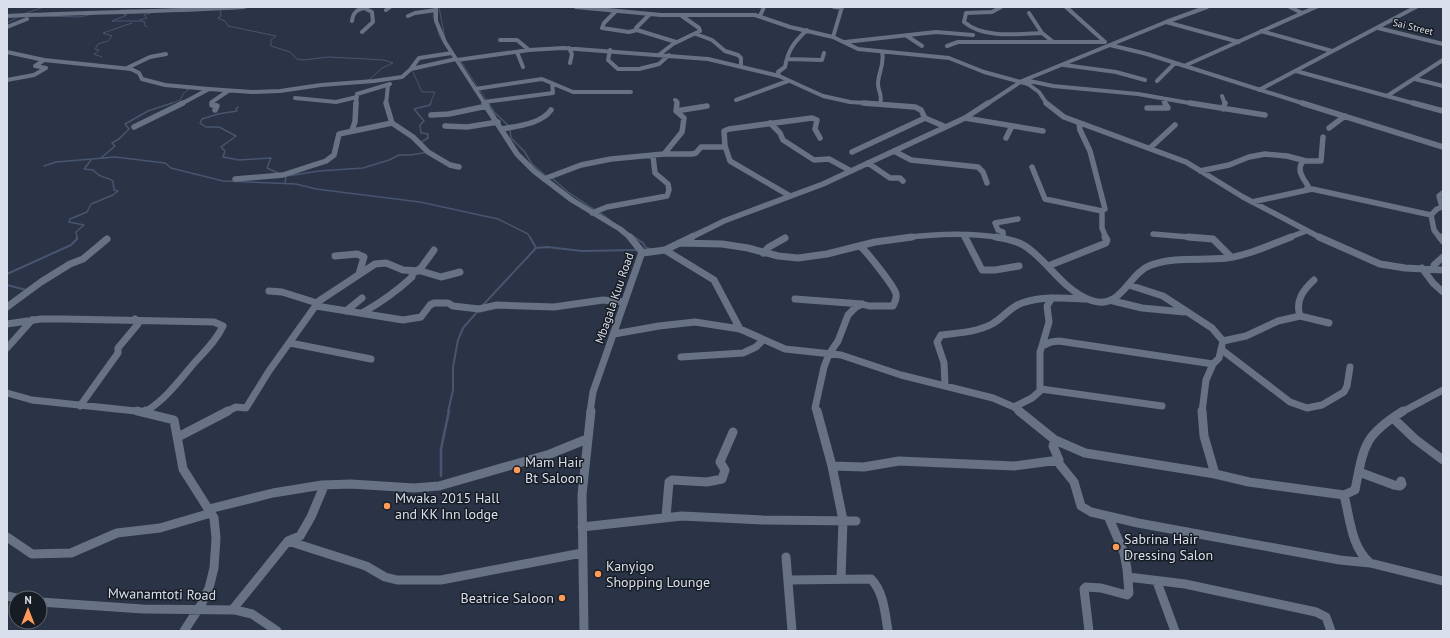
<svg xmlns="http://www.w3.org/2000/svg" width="1450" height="638" viewBox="0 0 1450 638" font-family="'PT Sans',sans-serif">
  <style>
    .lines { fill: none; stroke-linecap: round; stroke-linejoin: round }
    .stream-far3 { stroke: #475570; stroke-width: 1 }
    .stream-far2 { stroke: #475570; stroke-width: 1.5 }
    .stream-far1 { stroke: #475570; stroke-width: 2 }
    .stream { stroke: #475570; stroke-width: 2.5 }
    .minor-far3 { stroke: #677284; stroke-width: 4 }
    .minor-far2 { stroke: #677284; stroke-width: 5.5 }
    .minor-far1 { stroke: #677284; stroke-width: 7 }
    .minor { stroke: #677284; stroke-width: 9 }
    .poi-dot { fill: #ff9b5a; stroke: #171c24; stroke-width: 1.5 }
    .labels { text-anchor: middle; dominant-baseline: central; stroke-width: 3; stroke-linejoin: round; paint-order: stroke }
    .far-street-label { font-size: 10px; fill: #d9dfeb; stroke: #171c24 }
    .street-label { font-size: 12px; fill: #d9dfeb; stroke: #171c24 }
    .near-poi-label { font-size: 14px; fill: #d9dfeb; stroke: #171c24; text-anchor: start }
    .near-street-label { font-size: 14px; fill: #d9dfeb; stroke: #171c24 }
  </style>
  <rect width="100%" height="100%" fill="#2a3446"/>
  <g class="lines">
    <path class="stream-far3" d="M 439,7 L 445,39
      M 244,8 L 256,7
      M 121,10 L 132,10
      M 220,10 L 221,16 L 218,18 L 225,21 L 228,26 L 276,36 L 271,40 L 271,46 L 290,52 L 297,59 L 303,60 L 329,57 L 384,60 L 393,63 L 382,68 L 369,80
      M 434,10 L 433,17 L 435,21
      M 26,13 L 44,7
      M 123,14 L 127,15 L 112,21 L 141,21 L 145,22 L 144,25 L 147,27
      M 38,16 L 80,17 L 93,14
      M 140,20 L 147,18 L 144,15 L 150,13
      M 7,23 L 18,17
      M 437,27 L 440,37 L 454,59
      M 102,57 L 94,54 L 99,50 L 95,49 L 98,44 L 108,41 L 112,36 L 103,33 L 132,23
      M 460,60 L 489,104
      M 413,72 L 422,92 L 435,92 L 430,104
      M 169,104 L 180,100 L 184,93 L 189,89 L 187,89"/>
    <path class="stream-far2" d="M 488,103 L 495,113 L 509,126
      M 238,107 L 236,109 L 237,111 L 218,114 L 202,119 L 200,123 L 206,127 L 219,127 L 236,136 L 221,147 L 225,151 L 223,157 L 239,160 L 271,158 L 267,168 L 280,174
      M 510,130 L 511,138 L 524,151 L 532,164 L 546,176
      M 420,143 L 428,138 L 428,134 L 421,133 L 420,125 L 424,121 L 414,109 L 430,105 L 431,103
      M 101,158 L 115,146 L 112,143 L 119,139 L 129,129 L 125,124 L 148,111 L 172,103
      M 44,166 L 56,162 L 115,157 L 165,163 L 171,168 L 223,181 L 296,184 L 316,189 L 420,202 L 498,219 L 528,234 L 530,238
      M 287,176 L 319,171 L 363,168 L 389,160 L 399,155 L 411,155 L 428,152
      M 553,179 L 568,192 L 595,210
      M 285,184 L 286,176
      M 599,212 L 610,220
      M 691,234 L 705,228
      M 633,236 L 636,238
      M 77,238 L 76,232 L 84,225 L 69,222 L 70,219 L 87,212 L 91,204 L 113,195 L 118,191 L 114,190 L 113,181 C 104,175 102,180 93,170 L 84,169 L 91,160"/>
    <path class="stream-far1" d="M 634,237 L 643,243 L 646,248 L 651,249
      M 536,248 L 547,247 L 582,251 L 638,250
      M 7,274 L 71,245 L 77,239 L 77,237
      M 7,285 L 26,290
      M 483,305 L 536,248 L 530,237
      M 448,412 L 453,390 L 453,367 L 458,340 L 463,328 L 477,312"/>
    <path class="stream" d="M 441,476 L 441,449 L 449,411"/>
    <path class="minor-far3" d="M 436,7 L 436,21 L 445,42 L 485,104
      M 576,7 L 661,15 L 755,15 L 790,27 L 833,37 L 858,49 L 949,58 L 984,72 L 1028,84 L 1039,92 L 1047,104
      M 834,7 L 842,8
      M 1001,7 L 992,12 L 966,13 L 964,22 C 984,39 1018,34 1042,33
      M 1066,7 L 1105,42
      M 1290,7 L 1302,13
      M 386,10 L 390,7
      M 615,12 L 604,23 L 602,28 L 629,32 L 637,30
      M 1029,13 L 1042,33 L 1052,41
      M 650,14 L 636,28 L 637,30 L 676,42
      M 7,16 C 86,12 165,12 244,7
      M 408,16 L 415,13 L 436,10
      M 760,16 L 764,7
      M 352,21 C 353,13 356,10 364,8 L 372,12 L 373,22 L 362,32
      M 1166,22 L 1239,42
      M 7,27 L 27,19
      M 1378,28 L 1443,44
      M 1261,31 L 1332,51
      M 696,34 L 712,40 L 725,51 L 738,55 L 741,58 L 741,66
      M 907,36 L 922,46
      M 833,37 L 842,7
      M 500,40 L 517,40 L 529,50
      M 845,42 L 936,32 L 973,35
      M 1110,45 L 1147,54 L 1305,104
      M 947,46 L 958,42 L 1105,42
      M 569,48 L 572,54 L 570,63
      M 610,50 L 608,60 L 618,69 L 639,69 L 659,64 L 669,55
      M 7,52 L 44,60 L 131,69 L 139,73 L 142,79 L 165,85 L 209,89 L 252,92 L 280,91 L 321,85 L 374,81 L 402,77 L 411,69 L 456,59
      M 517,52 L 523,67
      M 660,54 L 673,44 L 700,31 L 699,28 L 682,16
      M 787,59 L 822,60 L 824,53
      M 457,60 L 529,50 L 563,48 L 708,59 L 779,76 L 823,96 L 850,102 L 881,104
      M 1064,65 L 1116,72 L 1145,80
      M 1184,66 L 1316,7
      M 127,68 L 150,57 L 166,54
      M 410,70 L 419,58 L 452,53
      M 1296,71 L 1416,104
      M 779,76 L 778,72 L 785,67 C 788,50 794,42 807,30
      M 1415,79 L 1443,86
      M 7,80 L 34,75 L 46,68 L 35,66 L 44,60
      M 1025,80 L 1053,86 L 1138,94 L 1195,104
      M 1157,81 L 1175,63
      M 475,89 L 542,79 L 573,92 L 631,92
      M 1259,90 L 1416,7
      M 1222,96 L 1225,104
      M 1387,96 L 1443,60
      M 295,98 L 336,102 L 357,97
      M 1162,98 L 1165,104
      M 675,100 L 677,101 L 677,104
      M 736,100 L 788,81
      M 484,102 L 553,93 L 552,83
      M 880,103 C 883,96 878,91 878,84 C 878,73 885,64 882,52
      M 181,104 L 209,89
      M 212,104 L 212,102 L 228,91
      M 356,104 L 357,94 L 390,84
      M 386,104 L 388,85
      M 987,104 L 1022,81 L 1166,22 L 1207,7"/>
    <path class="minor-far2" d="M 212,103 L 212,105 L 217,106 L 215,110
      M 484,103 L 517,154 L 534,171 L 572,200 L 620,229 L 631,238
      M 863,103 L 915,107 L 921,110 L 925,118 L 946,127
      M 1046,103 L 1064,117 L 1186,162 L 1243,197 L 1321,238
      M 1190,103 L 1265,115
      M 1302,103 L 1443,147
      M 1413,103 L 1443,111
      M 1147,108 L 1168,108 L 1165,103
      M 1223,109 L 1225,103
      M 676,111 L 707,106
      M 431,115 L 449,114 L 487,106
      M 965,118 L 1043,131
      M 392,123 L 413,137 L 428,152 L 450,165 L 459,167
      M 770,123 L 780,133 L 783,140 L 814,160 L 829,159 L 851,171
      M 445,126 L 467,127 L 498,122
      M 134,127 L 183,103
      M 1329,128 L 1345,116
      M 502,129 C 518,126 541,124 551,110
      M 352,130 L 355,122 L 356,103
      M 1006,138 L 1012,126
      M 1150,148 L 1175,125
      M 894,151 L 911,160 L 978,167 L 983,172 L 987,183
      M 852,152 L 925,118
      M 664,154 L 692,154 L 696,153 L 701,147 L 725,147
      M 868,163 L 890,178 L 900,178 L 903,181
      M 1032,167 L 1045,199 L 1102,211 L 1105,209 L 1090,151 L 1080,130 L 1079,123
      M 1200,171 L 1229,165 L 1249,157 L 1265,154 L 1287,156 L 1306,161
      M 235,179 L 283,175 L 326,161 L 334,155 L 339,134 L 392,123 L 386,103
      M 544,179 L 581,165 L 611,159 L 664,154 L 682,132 L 684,118 L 676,111 L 677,103
      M 1306,190 L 1308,186 C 1303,178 1296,170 1303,161 L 1321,161 L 1323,137
      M 790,196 L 730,161 L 725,146 L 724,131 L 729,129 L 812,118 L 817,120 L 815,129 L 820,138
      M 1252,202 L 1312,189 L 1431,215
      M 1102,211 L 1102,228 L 1106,238
      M 592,213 L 607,207 L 667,196 L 669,190 L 668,184 L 655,173 L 653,156
      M 1153,234 L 1200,238
      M 964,235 L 965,238
      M 690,238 L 724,221 L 823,184 L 965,118 L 988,103
      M 903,238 C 935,234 969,232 1001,238
      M 1003,238 L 1003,232 L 998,230 L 995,223 L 1018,219
      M 1288,238 L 1306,231
      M 1440,238 L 1434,230 L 1431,215 L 1437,209 L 1442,207 L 1439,196 L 1443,193"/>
    <path class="minor-far1" d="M 965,237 L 982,270 L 995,270 L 1019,266
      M 996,237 C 1005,239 1016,240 1025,246 C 1048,261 1063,290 1090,300 C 1121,312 1128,273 1151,265 C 1176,256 1202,261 1227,258 C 1249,255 1270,245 1291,237
      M 1188,237 L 1213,239 L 1231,257
      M 1319,237 L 1380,264 L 1405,268 L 1443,270
      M 1440,237 L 1443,241
      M 679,243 L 722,244 L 748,248 L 778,256 L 798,258 L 827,254 L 875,242 L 912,237
      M 665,250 L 714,280 L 740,329
      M 643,253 L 665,250 L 692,237
      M 763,253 L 769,247 L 785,238
      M 335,256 L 357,254 L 364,257 L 359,274
      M 1048,266 L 1106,243 L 1107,240 L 1105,237
      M 1422,268 L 1433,283 L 1443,292
      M 1434,269 L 1434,265 L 1443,257
      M 1129,285 L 1163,296 L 1212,328 L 1223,341 L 1219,358 L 1213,364 L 1206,380 L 1202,412
      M 269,291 L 282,292 L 317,303
      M 795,299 L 862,304 L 869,306 L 893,306 C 895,302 897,299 896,294 C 895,287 866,251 860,246
      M 1113,301 L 1142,308 L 1184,312
      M 316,306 L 403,320 L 421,317 L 430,305 L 434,303 L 448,303 L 453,306 L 479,309 L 497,305 L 554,307 L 603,300 L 624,302
      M 7,307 L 41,282 L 70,264 L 83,259 L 107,239
      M 346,311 L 362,298
      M 362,313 C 380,303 397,291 412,277 L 412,274 L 421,268 L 434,250
      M 1300,316 L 1329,323
      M 7,324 L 41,319 L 63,319 L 214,322 L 223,326 C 216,341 205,351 195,362 C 179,381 166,399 145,412
      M 614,334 L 659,326 L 695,322 L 740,329 L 785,349 L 841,355 L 901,375 L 993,398 L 1014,407 L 1020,412
      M 1223,341 L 1246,336 L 1278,321 L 1300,316 C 1295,301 1303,290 1314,280
      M 290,343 L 371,359
      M 1042,346 L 1049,322 L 1047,306 L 1052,298
      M 7,348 L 32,320
      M 1222,350 L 1290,402 L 1307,408 L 1322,405 L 1344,392 L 1347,386 L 1350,367
      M 681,357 L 743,353 L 756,347 L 763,340
      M 945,385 L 944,363 L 937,342 L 941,335 C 958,333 977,332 992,324 C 1003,318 1010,307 1022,303 C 1043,296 1065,298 1086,299
      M 1041,389 L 1162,406
      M 7,393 L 32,400 L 145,412
      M 80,406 L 118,353 L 118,348 L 138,324 L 138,321 L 135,319
      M 1014,407 L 1032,398 L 1040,391 L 1040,352 L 1042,346 L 1051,342 L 1059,341 L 1213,364
      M 226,412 L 236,407 L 246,408 L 269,371 L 319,301 L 375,264 L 386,263 L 403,270 L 421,271 L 441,277 L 460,272
      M 590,412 L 593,392 L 642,252 L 630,237
      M 817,412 L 815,408 L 824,367 L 829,354 L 838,341 L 848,315 L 856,307 L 862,304
      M 1402,412 L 1443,390"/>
    <path class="minor" d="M 137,411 L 174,420 L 183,469 L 214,518 L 216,538 L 214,568 L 209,588 L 201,605 L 184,631
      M 817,411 L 832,466 L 843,520 L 841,579
      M 1019,411 L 1055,440 L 1085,453 L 1215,474 L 1249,482 L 1344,495 L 1355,490 C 1364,446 1363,436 1403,411
      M 1202,411 L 1204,436 L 1215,474
      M 145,412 L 146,411
      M 1393,418 L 1415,439 L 1443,460
      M 178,437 L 228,411
      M 1057,461 L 1074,482 L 1081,506 L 1091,512 L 1138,523 L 1340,560 L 1370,563
      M 832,466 L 864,467 L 899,461 L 1014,466 L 1059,460 L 1053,446 L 1055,440
      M 1359,472 L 1394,485 L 1400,486 L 1402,484 L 1401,481
      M 1344,495 C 1350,518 1351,547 1370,563 L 1443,581
      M 209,509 L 273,493 L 322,485 L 351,484 L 414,488 L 439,486 L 550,454 L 587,439
      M 666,517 L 669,482 L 672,480 L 707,482 L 722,479 L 725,470 L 720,462 L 733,432
      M 582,527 L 682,516 L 763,520 L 856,521
      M 7,537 L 32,554 L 71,553 L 117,533 L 160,528 L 211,513
      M 288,541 L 366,566 L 385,577 L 397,580 L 441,580 L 582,553
      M 786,557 L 792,631
      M 1128,577 L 1185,584 L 1316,612 L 1326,617 L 1331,631
      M 789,580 L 871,579 C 884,592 885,614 888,631
      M 1157,582 L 1175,631
      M 7,596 L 16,598
      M 40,602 L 143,609 L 235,610 L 252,614 L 277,631
      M 233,609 L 288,541 L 300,536 L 311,517 L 324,486
      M 584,631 L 582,495 L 591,411
      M 1089,631 L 1084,589 L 1086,587 L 1101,588 L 1127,595 L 1129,593 L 1127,569 L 1124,553 L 1108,516"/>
  </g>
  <g class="poi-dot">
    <circle cx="517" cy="470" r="4"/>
    <circle cx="387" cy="506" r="4"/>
    <circle cx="1116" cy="547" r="4"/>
    <circle cx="598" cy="574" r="4"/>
    <circle cx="562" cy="598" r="4"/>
  </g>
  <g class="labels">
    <g class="far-street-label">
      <text transform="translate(1413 27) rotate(14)">Sai Street</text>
    </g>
    <g class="street-label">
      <text transform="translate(614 298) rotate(-71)">Mbagala Kuu Road</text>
    </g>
    <g class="near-poi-label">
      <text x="525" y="462">Mam Hair<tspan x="525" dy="16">Bt Saloon</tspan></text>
      <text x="395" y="498">Mwaka 2015 Hall<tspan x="395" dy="16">and KK Inn lodge</tspan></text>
      <text x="1124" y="539">Sabrina Hair<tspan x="1124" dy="16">Dressing Salon</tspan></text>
      <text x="606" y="566">Kanyigo<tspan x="606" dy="16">Shopping Lounge</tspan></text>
      <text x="554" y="598" text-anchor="end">Beatrice Saloon</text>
    </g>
    <g class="near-street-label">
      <text transform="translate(162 594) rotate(1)">Mwanamtoti Road</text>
    </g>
  </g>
  <rect width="1450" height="638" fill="none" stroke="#d9dfeb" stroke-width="16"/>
  <g transform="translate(28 610)"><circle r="19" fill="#171c24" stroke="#656a74"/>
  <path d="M0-3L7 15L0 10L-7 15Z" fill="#ff9b5a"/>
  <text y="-6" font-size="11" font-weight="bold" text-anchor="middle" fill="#d9dfeb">N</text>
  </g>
</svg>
